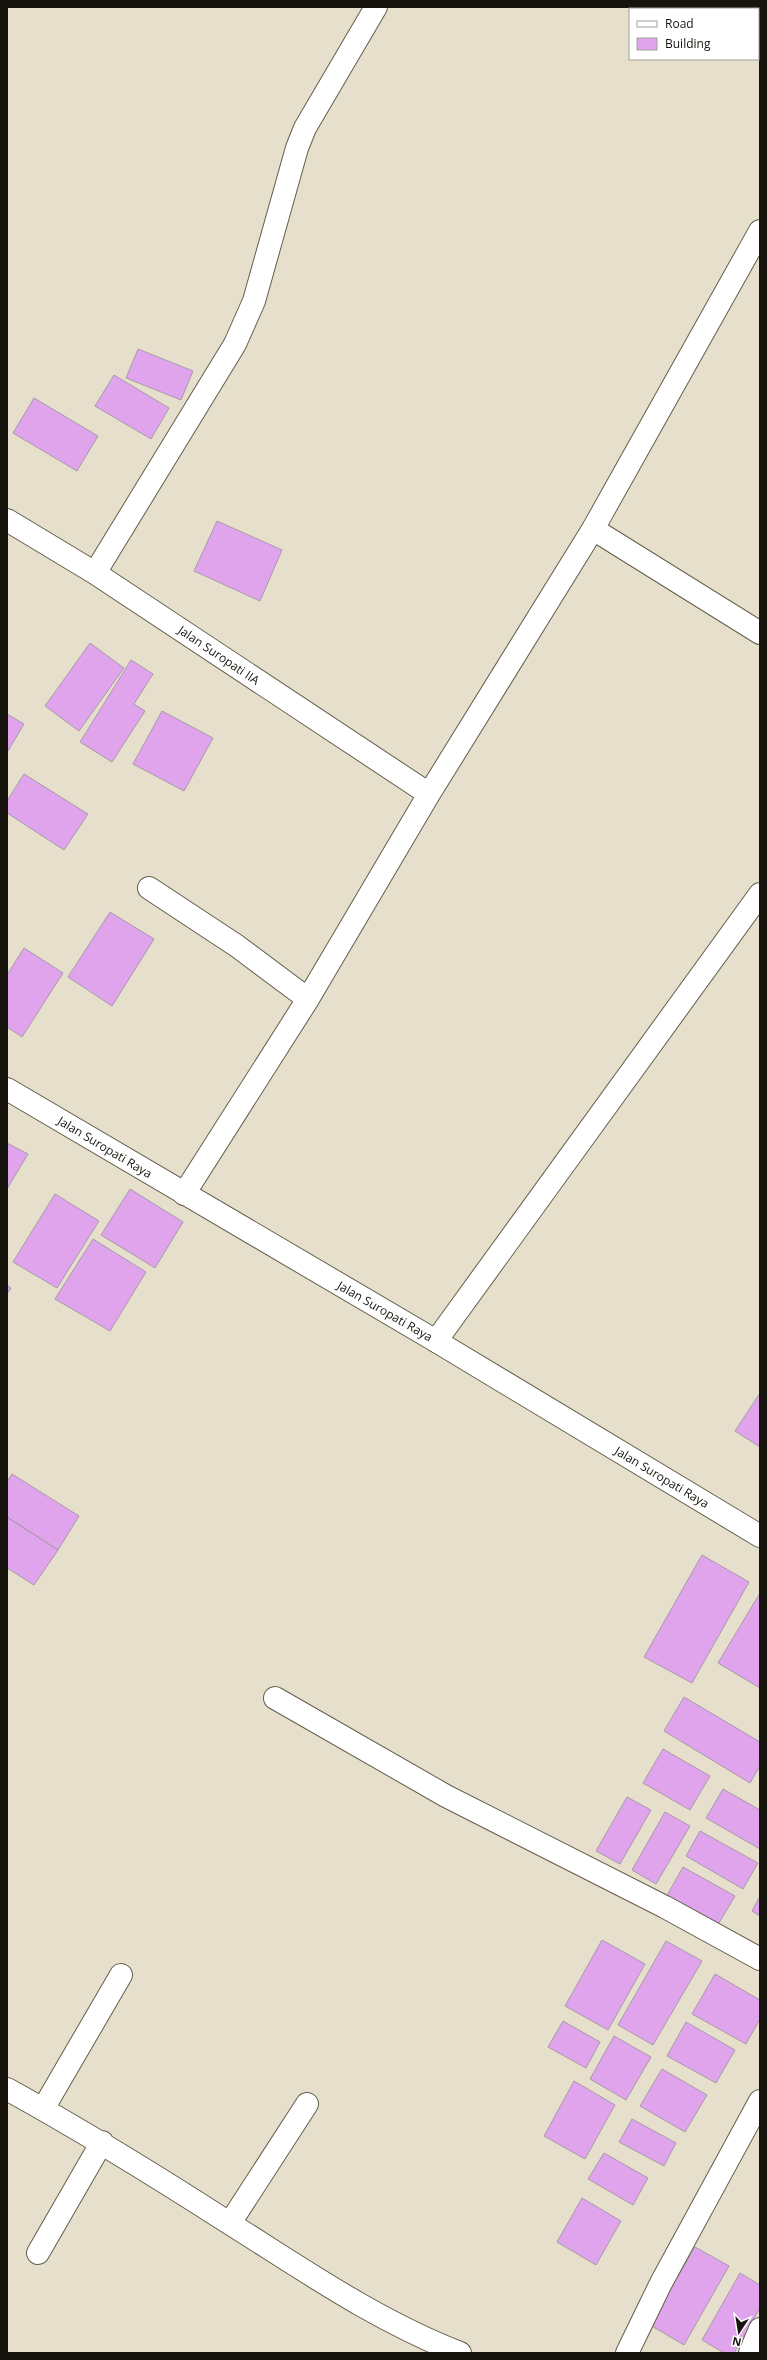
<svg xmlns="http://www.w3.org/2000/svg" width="767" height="2360" viewBox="0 0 767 2360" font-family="'Open Sans',sans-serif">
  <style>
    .building { fill: #e0a4ec; stroke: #a79aaa }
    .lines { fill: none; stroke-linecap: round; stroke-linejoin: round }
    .minor-casing { stroke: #635e4c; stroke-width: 24 }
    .tertiary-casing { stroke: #635e4c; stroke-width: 24 }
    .minor { stroke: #fff; stroke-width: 22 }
    .tertiary { stroke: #fff; stroke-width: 22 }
    .labels { text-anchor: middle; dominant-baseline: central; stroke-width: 3; stroke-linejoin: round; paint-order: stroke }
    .street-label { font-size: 12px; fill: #16140d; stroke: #fff }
  </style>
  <rect width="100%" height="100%" fill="#e5dfcb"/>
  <path class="building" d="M 138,349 L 193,371 L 181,400 L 126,378 Z
    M 114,375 L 169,408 L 151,439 L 95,406 Z
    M 34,398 L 98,436 L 77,471 L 13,433 Z
    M 217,521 L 282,550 L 260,601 L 194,571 Z
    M 90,643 L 124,668 L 79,731 L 45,706 Z
    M 131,660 L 153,674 L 134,704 L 145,711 L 112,762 L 80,742 Z
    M 162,711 L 213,738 L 184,791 L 133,764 Z
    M 7,714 L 24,724 L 8,751 L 7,751 Z
    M 24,774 L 88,814 L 64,850 L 7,813 L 7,801 Z
    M 110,912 L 154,939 L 112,1006 L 68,977 Z
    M 24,948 L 63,973 L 22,1037 L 7,1027 L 7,975 Z
    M 7,1143 L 28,1154 L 7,1189 Z
    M 130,1189 L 183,1222 L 155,1268 L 101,1235 Z
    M 55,1194 L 99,1221 L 57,1288 L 13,1262 Z
    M 93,1239 L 146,1272 L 110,1331 L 55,1299 Z
    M 7,1285 L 11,1288 L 7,1294 Z
    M 760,1393 L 760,1447 L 735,1431 Z
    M 12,1474 L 79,1516 L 58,1550 L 7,1517 L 7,1482 Z
    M 7,1517 L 58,1550 L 34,1585 L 7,1568 Z
    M 702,1555 L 749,1582 L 692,1683 L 644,1657 Z
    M 760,1593 L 760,1688 L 718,1663 Z
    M 684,1697 L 760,1742 L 760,1766 L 750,1783 L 664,1731 Z
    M 663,1749 L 710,1776 L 690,1810 L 643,1783 Z
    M 723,1789 L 760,1810 L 760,1849 L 706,1818 Z
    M 627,1797 L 651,1810 L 620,1864 L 596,1851 Z
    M 665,1812 L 690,1826 L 656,1884 L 632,1870 Z
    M 700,1831 L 758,1863 L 743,1889 L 686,1856 Z
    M 683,1867 L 735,1896 L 716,1928 L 665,1899 Z
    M 760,1896 L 760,1916 L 752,1911 Z
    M 602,1940 L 645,1964 L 608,2030 L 565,2006 Z
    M 666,1941 L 702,1961 L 653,2045 L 618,2025 Z
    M 715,1974 L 760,2000 L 760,2019 L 746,2044 L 692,2014 Z
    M 563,2021 L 600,2042 L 586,2068 L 548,2047 Z
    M 686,2022 L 735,2050 L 716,2083 L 667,2056 Z
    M 614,2036 L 651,2057 L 626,2100 L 590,2079 Z
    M 662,2069 L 707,2095 L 685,2132 L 640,2106 Z
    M 574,2081 L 615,2105 L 585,2159 L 544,2136 Z
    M 632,2119 L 676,2143 L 664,2166 L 619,2142 Z
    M 604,2153 L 648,2178 L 633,2205 L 588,2179 Z
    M 582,2198 L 621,2221 L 596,2265 L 557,2242 Z
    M 695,2247 L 729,2266 L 684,2345 L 650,2325 Z
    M 740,2273 L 760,2285 L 760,2308 L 734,2353 L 724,2353 L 702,2340 Z"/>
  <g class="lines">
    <g class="minor-casing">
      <path id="minor" d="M 7,520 L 95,573 L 429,794
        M 593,529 L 760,633
        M 95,573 L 235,344 L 254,301 L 297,148 L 305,128 L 376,7
        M 149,888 L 237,946 L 308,999
        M 184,1194 L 308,999 L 429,794 L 593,529 L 760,231
        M 436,1341 L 760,894
        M 275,1698 L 446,1796 L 665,1907 L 760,1959
        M 7,2089 C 83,2131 156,2176 229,2223 C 304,2270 377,2321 460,2353
        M 43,2109 L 121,1975
        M 230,2223 L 307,2104
        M 38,2253 L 102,2142
        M 627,2353 L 661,2283 L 760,2101
        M 750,2353 L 760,2329"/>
    </g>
    <g class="tertiary-casing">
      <path id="tertiary" d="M 7,1089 L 436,1341 L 760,1536"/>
    </g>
    <use href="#minor" class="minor"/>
    <use href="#tertiary" class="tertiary"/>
  </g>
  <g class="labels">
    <g class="street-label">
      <text transform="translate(219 655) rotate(34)">Jalan Suropati IIA</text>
      <text transform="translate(105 1147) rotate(31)">Jalan Suropati Raya</text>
      <text transform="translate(385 1311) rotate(30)">Jalan Suropati Raya</text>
      <text transform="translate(662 1477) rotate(31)">Jalan Suropati Raya</text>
    </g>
  </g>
  <rect width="767" height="2360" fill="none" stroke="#16140d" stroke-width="16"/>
  <rect x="629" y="8" width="130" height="52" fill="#ffffff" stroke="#a2a19e"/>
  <rect x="637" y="21" width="20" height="6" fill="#ffffff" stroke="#a2a19e"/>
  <text x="665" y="28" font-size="12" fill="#16140d">Road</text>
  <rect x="637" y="38" width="20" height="12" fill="#e0a4ec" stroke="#a2a19e"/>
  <text x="665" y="48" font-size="12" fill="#16140d">Building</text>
  <g transform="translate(739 2332) rotate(192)" stroke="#ffffff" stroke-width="3" paint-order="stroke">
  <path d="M0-3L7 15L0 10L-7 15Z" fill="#16140d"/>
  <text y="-6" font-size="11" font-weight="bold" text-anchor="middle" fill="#16140d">N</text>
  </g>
</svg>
